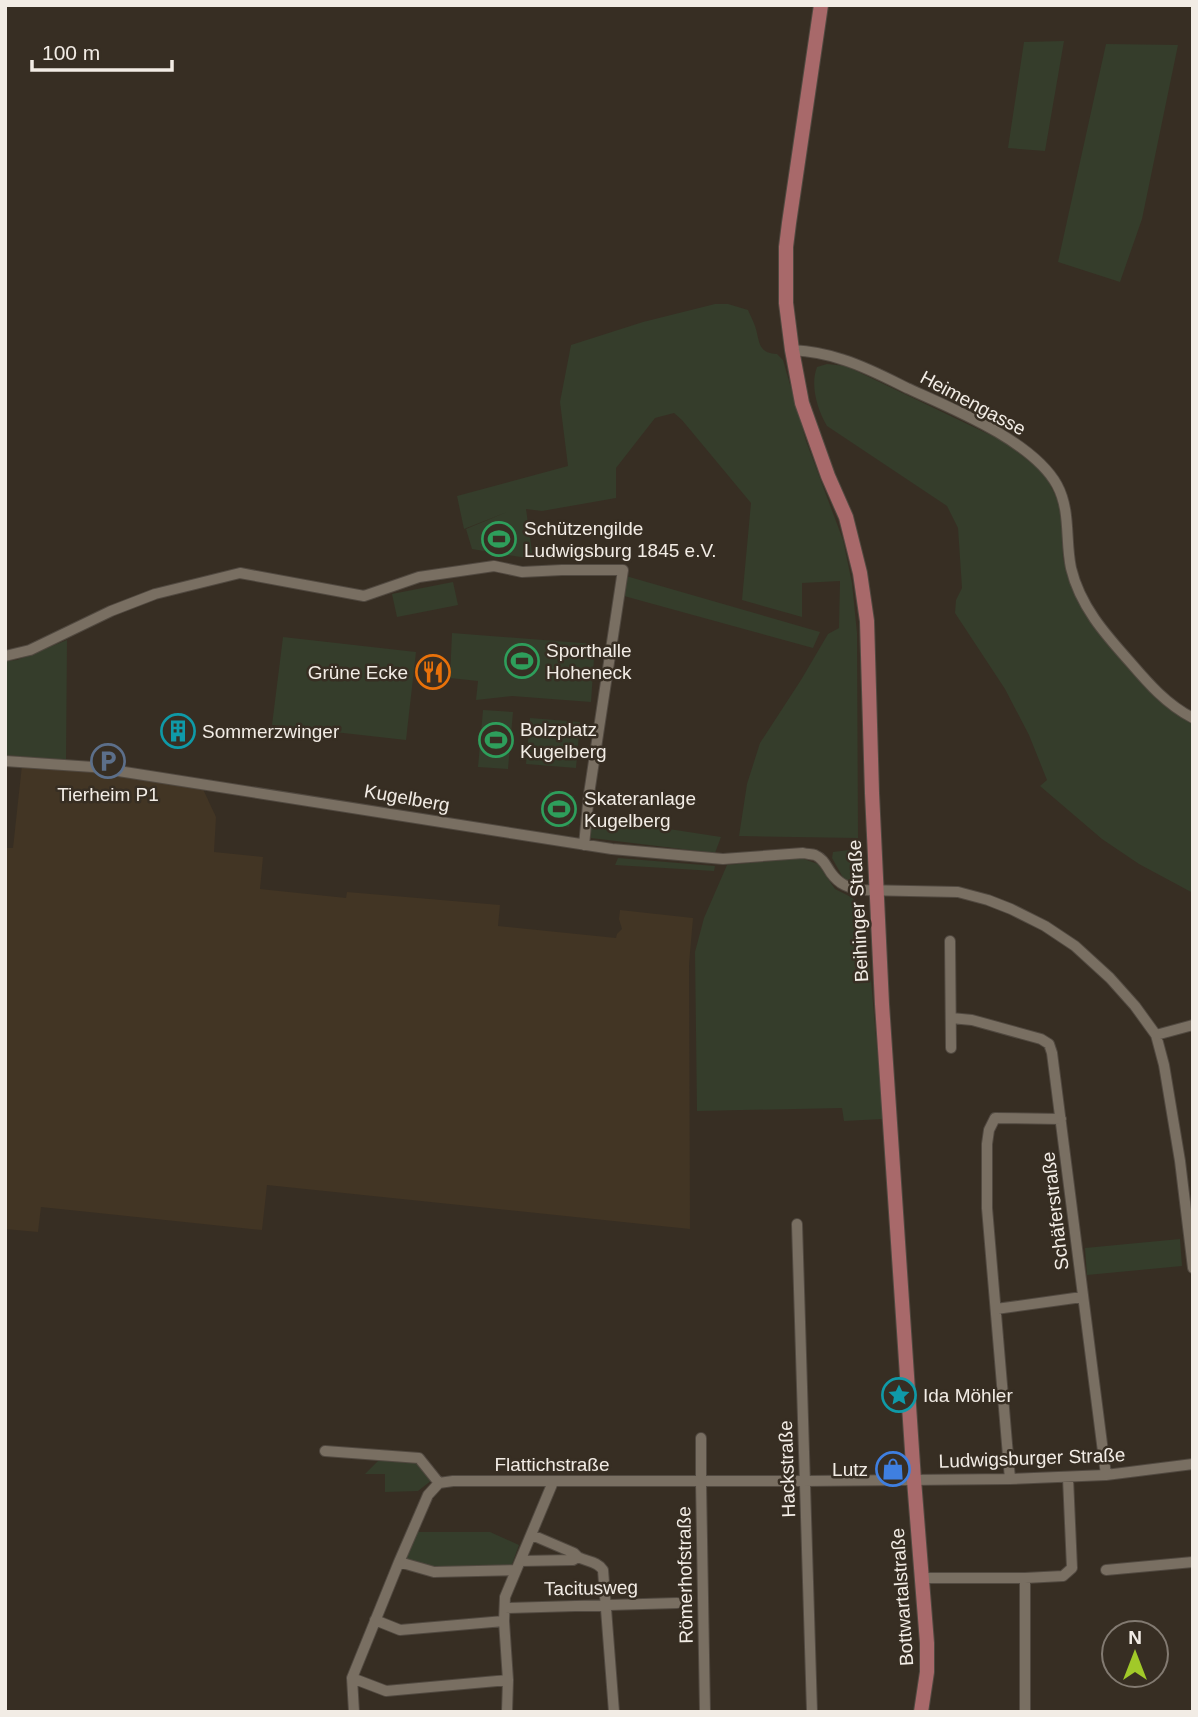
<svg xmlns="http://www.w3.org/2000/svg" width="1198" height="1717" viewBox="0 0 1198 1717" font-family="Arial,sans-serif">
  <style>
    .built { fill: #423524 }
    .green { fill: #353d2b }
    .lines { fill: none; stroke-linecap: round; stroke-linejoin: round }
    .minor-casing { stroke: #514940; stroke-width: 12 }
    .major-casing { stroke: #514940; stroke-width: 16 }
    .minor { stroke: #796f62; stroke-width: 10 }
    .major { stroke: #a8696a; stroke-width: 14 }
    .labels { text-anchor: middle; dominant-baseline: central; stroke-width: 5; stroke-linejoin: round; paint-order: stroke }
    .street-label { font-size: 19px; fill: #f2ece5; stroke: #372e23 }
    .poi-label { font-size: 19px; fill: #f2ece5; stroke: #372e23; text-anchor: start }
  </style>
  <rect width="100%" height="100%" fill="#372e23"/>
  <path class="built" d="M 22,765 L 118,774 L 202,787 L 216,817 L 214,852 L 263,857 L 260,889 L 346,898 L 347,892 L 500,905 L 498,926 L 616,938 L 617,934 L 622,929 L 619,919 L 620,910 L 693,918 L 689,964 L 690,1229 L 267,1185 L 262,1230 L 41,1207 L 38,1232 L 5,1229 L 5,848 L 13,848 Z"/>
  <path class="green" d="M 1064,41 L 1045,151 L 1008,148 L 1024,42 Z
    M 1106,44 L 1178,45 L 1142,219 L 1120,282 L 1058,262 Z
    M 715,304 L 728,304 L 748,310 C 750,315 753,320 755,326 C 760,341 757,353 777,354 L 783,360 L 806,441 L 843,540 L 852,583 L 857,633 L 858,838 L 739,836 L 747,784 L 760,743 L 801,680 L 828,634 L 839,628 L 840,581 L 802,583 L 802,617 L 742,600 L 751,503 L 682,420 L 674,413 L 655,418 L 616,468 L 616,498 L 542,511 L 526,509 L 533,559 L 472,549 L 466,529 L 507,512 L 464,529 L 457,496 L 568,466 L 560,402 L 571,345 L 643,322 Z
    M 827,364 L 846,366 L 1005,442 L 1044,473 L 1062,508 L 1063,559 L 1088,614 L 1141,682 L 1165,706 L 1193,725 L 1193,893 L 1139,864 L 1102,839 L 1040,786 L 1047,780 L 1029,735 L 1005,689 L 955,613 L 956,600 L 962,588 L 958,528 L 947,506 L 827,426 C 817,409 810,385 817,367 Z
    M 626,576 L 820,632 L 813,648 L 624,596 Z
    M 453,582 L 458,605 L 397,617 L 392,594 Z
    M 452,633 L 595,644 L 591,702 L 512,696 L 476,700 L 478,681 L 450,678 Z
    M 283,637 L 416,652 L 406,740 L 272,725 Z
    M 67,640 L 66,760 L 5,755 L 5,661 L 17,660 Z
    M 483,710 L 513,712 L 508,769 L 478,767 Z
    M 530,718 L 580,722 L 576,768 L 526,764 Z
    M 549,791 L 574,796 L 569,827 L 544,822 Z
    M 591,817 L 721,837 L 715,853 L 591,838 Z
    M 857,849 L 859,883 L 845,881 L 832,858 L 833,852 Z
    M 618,858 L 715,866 L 714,871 L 615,865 Z
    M 801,858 L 818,864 L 835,889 L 851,897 L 865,910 L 883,1119 L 844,1121 L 842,1108 L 697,1111 L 695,952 L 704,918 L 727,865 Z
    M 1180,1239 L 1182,1266 L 1087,1275 L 1085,1248 Z
    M 381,1458 L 420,1463 L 432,1480 L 418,1491 L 385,1492 L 385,1474 L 365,1474 Z
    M 417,1532 L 490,1532 L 519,1545 L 511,1567 L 433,1570 L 406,1560 Z"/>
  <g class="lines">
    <g class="minor-casing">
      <path id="minor" d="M 792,350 C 810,351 827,354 844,360 C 866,367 887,378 907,388 C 951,408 1033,441 1057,485 C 1071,511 1065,540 1071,568 C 1080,606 1105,634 1130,662 C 1148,683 1167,705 1193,718
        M 5,656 L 30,650 L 111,611 L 155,594 L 240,573 L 364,596 L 419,577 L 494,566 L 522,572 L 562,570 L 623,570 L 589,794 L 584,845
        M 5,761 L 93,767 L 612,849 L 723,859 L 803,853 C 807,854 812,854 815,855 C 824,859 826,866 831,873 C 839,884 848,888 862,890 L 958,892 L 988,900 L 1011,909 L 1045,926 L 1075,946 L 1110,978 L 1135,1006 L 1156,1035 L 1164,1065 L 1180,1161 L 1193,1268
        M 950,941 L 951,1048
        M 951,1018 L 972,1020 L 1041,1039 L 1049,1044 L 1052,1053 C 1071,1194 1087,1335 1106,1475
        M 1156,1035 L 1193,1025
        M 797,1224 L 812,1712
        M 996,1309 L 1082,1297
        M 701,1438 L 701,1482 L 705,1712
        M 325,1451 L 419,1458 L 439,1483
        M 1010,1479 L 987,1208 L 987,1144 L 989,1130 L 995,1118 L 1061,1119
        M 532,1535 L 574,1553 L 578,1557
        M 520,1561 L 573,1560 L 578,1557 C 587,1562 597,1561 603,1570 L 614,1712
        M 399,1562 L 434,1572 L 516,1570
        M 1106,1570 L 1193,1562
        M 922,1578 L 1025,1578 L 1063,1576 L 1072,1568 L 1068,1478
        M 1025,1578 L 1025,1712
        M 505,1608 L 677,1603
        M 375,1620 L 400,1630 L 504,1621
        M 352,1678 L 386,1691 L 508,1680
        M 354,1712 L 352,1678 L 399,1562 L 428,1495 L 439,1483 L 453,1481 L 805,1481 L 1010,1479 L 1106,1475 L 1193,1464
        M 507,1712 L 508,1680 L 504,1621 L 505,1597 L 553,1482"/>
    </g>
    <g class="major-casing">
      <path id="major" d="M 821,5 L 789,223 L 786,247 L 786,303 L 792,350 L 802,403 L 828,476 L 846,517 L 860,573 L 867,621 L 872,793 L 882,1004 L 914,1480 L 927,1643 L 927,1672 L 921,1712"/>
    </g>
    <use href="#minor" class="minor"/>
    <use href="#major" class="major"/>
  </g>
  <defs>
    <g id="stadium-ring" transform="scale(1.75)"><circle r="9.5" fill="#372e23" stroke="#2e9e5b" stroke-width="1.5"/><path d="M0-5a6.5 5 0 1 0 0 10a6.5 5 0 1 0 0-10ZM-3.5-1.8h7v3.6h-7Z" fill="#2e9e5b"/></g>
    <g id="restaurant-ring" transform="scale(1.75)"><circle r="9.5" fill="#372e23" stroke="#e8710a" stroke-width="1.5"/><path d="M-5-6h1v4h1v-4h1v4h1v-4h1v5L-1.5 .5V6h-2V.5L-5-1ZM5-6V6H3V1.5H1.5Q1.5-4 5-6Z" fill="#e8710a"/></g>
    <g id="building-ring" transform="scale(1.75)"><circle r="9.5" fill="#372e23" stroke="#0f9aa8" stroke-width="1.5"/><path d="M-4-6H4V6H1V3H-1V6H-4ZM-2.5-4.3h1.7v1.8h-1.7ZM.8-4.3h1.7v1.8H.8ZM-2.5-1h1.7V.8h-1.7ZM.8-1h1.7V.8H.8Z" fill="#0f9aa8"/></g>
    <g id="parking-ring" transform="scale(1.75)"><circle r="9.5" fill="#372e23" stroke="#5c6f8a" stroke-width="1.5"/><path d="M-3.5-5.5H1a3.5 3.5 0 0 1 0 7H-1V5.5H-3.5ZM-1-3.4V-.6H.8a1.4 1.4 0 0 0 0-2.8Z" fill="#5c6f8a"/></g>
    <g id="sight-ring" transform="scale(1.75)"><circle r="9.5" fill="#372e23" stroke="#0f9aa8" stroke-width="1.5"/><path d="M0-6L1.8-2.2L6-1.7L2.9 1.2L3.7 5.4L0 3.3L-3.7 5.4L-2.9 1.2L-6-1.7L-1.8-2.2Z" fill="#0f9aa8"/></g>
    <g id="shop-ring" transform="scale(1.75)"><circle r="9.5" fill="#372e23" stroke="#3f7fe0" stroke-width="1.5"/><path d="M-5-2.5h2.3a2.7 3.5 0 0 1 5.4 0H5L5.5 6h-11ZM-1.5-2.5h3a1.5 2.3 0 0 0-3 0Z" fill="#3f7fe0"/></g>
  </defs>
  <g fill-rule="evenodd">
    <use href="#stadium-ring" x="499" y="539"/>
    <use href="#stadium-ring" x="522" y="661"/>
    <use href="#restaurant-ring" x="433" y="672"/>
    <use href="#building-ring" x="178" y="731"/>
    <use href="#stadium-ring" x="496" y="740"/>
    <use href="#parking-ring" x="108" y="761"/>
    <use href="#stadium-ring" x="559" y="809"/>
    <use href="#sight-ring" x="899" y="1395"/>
    <use href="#shop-ring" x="893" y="1469"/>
  </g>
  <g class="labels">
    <g class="street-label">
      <text transform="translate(973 403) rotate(28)">Heimengasse</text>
      <text transform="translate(407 798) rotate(10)">Kugelberg</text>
      <text transform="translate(858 911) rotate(-93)">Beihinger Straße</text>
      <text transform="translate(1055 1211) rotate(-97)">Schäferstraße</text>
      <text transform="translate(1032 1458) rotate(-2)">Ludwigsburger Straße</text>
      <text x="552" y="1464">Flattichstraße</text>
      <text transform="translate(787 1469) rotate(-92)">Hackstraße</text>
      <text transform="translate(685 1575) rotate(-91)">Römerhofstraße</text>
      <text transform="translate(591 1588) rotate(-1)">Tacitusweg</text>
      <text transform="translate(902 1597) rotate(-94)">Bottwartalstraße</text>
    </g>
    <g class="poi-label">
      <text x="524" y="528">Schützengilde<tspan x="524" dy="22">Ludwigsburg 1845 e.V.</tspan></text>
      <text x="546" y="650">Sporthalle<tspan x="546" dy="22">Hoheneck</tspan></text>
      <text x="408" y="672" text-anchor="end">Grüne Ecke</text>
      <text x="520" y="729">Bolzplatz<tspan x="520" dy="22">Kugelberg</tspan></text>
      <text x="202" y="731">Sommerzwinger</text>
      <text x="108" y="794" text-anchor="middle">Tierheim P1</text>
      <text x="584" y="798">Skateranlage<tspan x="584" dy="22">Kugelberg</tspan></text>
      <text x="923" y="1395">Ida Möhler</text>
      <text x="868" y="1469" text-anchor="end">Lutz</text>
    </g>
  </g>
  <rect width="1198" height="1717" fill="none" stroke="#f2ece5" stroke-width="14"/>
  <g transform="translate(1135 1654)"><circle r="33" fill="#372e23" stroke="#827a71" stroke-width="2"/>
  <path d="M0-5L12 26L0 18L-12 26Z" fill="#a1c929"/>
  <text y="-10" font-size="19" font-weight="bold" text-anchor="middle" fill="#f2ece5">N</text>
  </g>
  <path d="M32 60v10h140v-10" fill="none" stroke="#f2ece5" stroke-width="3.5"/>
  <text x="42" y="60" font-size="21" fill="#f2ece5" stroke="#372e23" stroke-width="5" paint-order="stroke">100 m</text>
</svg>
